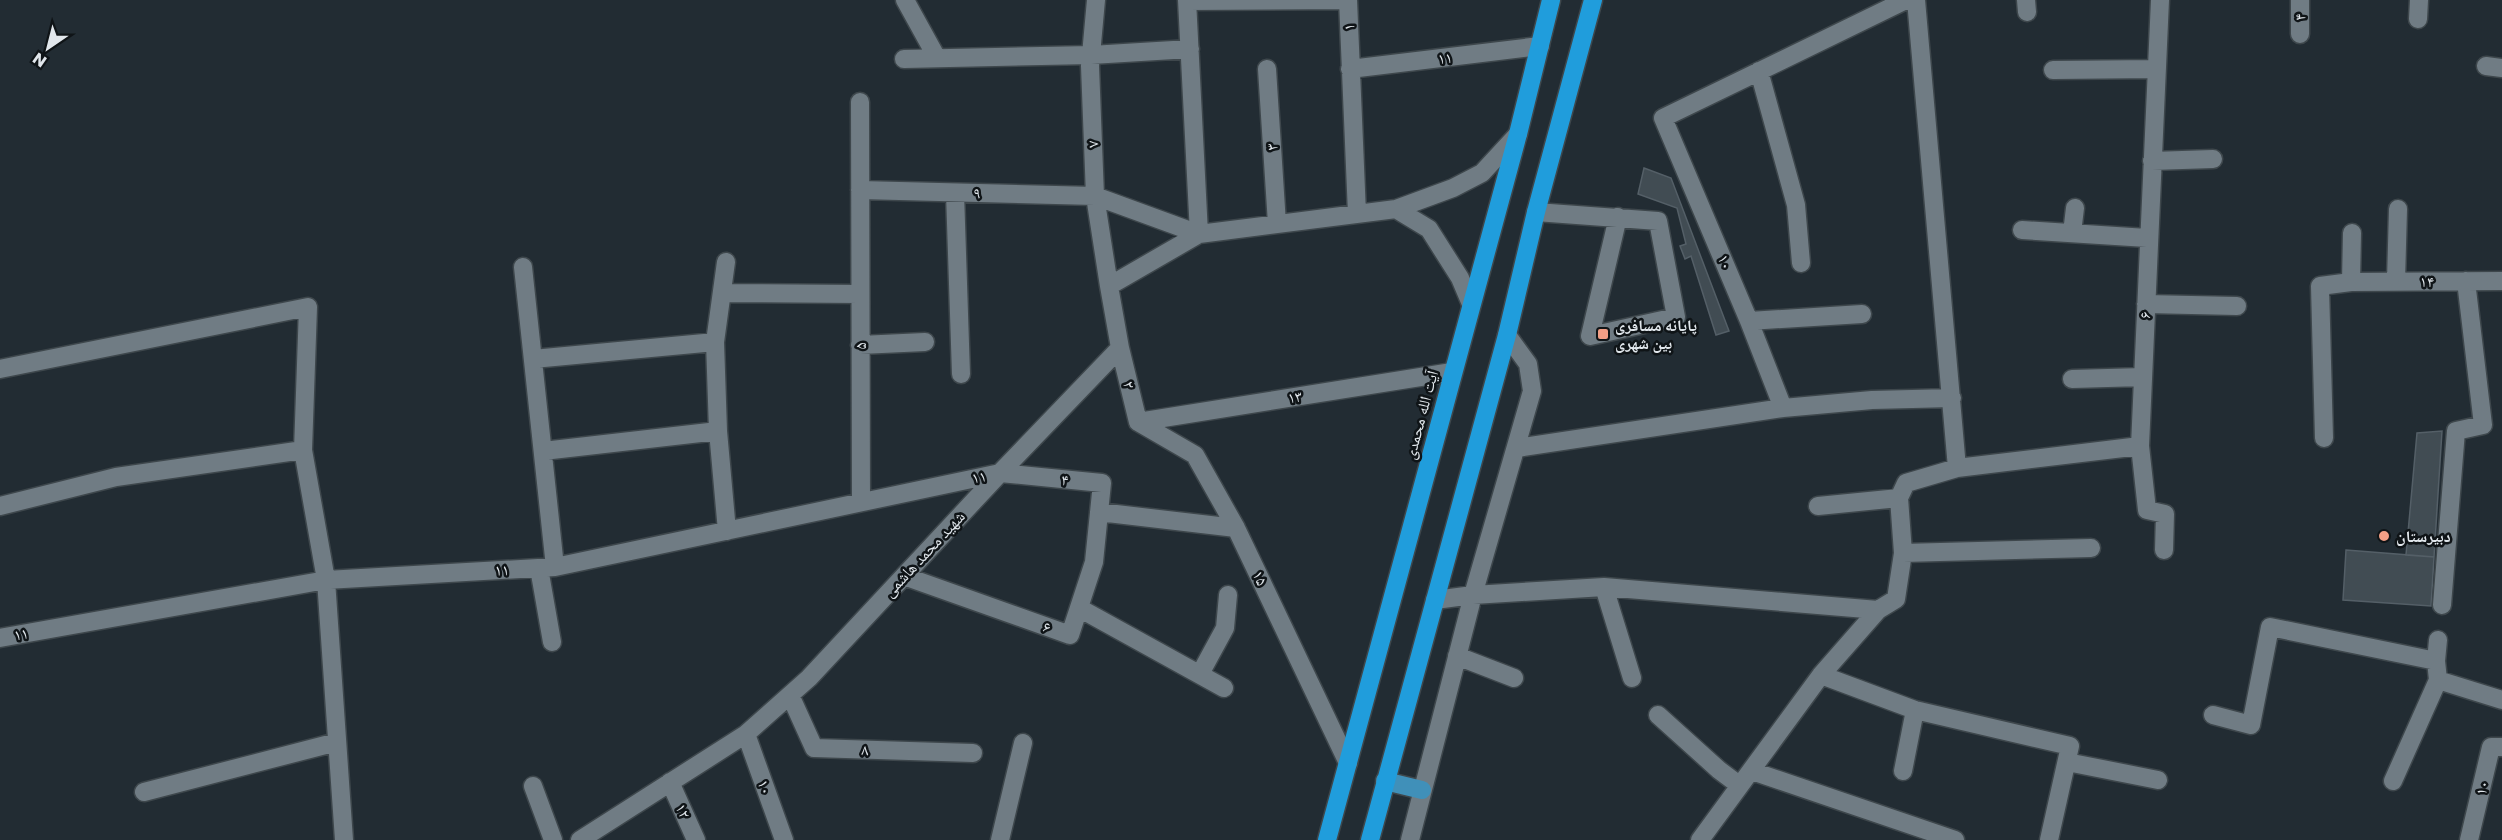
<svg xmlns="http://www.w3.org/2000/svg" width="2502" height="840" viewBox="0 0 2502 840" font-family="Poppins,'Noto Naskh Arabic',sans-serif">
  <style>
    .building { fill: #414c53; stroke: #545f67; stroke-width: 1.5 }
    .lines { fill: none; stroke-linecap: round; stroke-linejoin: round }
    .minor-casing { stroke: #3e474c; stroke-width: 21 }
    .major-casing { stroke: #3e474c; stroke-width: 21 }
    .highway-casing { stroke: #3e474c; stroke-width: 21 }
    .minor { stroke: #707c84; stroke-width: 18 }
    .major { stroke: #4090b9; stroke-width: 18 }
    .highway { stroke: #209ddc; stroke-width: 18 }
    .poi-dot { fill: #f39f86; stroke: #0f1417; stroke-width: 2 }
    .labels { text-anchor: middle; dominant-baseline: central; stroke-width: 5; stroke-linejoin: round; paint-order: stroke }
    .street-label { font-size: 16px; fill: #e1e7ec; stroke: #0f1417 }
    .poi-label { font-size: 16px; font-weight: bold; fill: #e1e7ec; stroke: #0f1417; text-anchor: start }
  </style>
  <rect width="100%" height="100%" fill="#222c33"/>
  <path class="building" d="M 1644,168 L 1671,178 L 1729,331 L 1716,335 L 1691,256 L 1685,259 L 1680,246 L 1686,244 L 1677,208 L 1638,194 Z
    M 2442,431 L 2434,557 L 2406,555 L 2417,433 Z
    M 2346,550 L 2434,557 L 2431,606 L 2343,600 Z"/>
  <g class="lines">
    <g class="minor-casing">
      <path id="minor" d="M 905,0 L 937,58
        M 1096,0 L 1090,66 L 1095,196 L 1109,286
        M 1187,0 L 1199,234
        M 1916,0 L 1957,468
        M 2026,0 L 2027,12
        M 1187,1 L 1348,0 L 1357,214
        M 2418,19 L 2419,0
        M 2300,34 L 2300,0
        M 904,59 L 1091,55 L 1190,49
        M 2486,66 L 2502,68
        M 1267,69 L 1277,224
        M 1350,69 L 1540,46
        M 2053,70 L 2155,69
        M 1759,71 L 1796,205 L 1801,263
        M 860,102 L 861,502
        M 2152,161 L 2213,159
        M 860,190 L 1095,196 L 1199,234
        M 955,193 L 961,374
        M 1396,209 L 1429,229 L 1460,278 L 1471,304
        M 1536,212 L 1658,221 L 1676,317 L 1590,336 L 1618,217
        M 2022,230 L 2147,238
        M 2072,233 L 2075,208
        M 726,262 L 715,342 L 718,431 L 727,531
        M 523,267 L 555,567
        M 2396,281 L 2398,209
        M 2351,282 L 2352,233
        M 722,293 L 860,294
        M 2146,304 L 2237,306
        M 1749,321 L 1862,314
        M 860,345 L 925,342
        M 1120,348 L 1138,422
        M 533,359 L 715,342
        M 0,369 L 308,307 L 303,450
        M 2072,379 L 2143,377
        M 1783,408 L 1872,400 L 1952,398
        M 1138,422 L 1195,455 L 1236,528 L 1348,763
        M 1138,422 L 1452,372
        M 2324,438 L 2320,286 L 2351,282 L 2502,281
        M 2140,446 L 2147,510 L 2165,514 L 2164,550
        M 1517,448 L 1783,408 L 1749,321 L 1663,118 L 1906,0
        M 543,451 L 718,431
        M 0,506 L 116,477 L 303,450 L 326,580 L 344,840
        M 1818,506 L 1899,498
        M 1099,512 L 1236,528
        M 1903,553 L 2091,548
        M 539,568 L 552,642
        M 1604,587 L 1632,678
        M 1435,600 L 1473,595 L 1604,587 L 1878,610
        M 2442,605 L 2456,431 L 2483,425 L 2466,281
        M 1079,608 L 1224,688
        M 0,638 L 326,580 L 555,567 L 1000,473 L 1102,483 L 1094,562 L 1070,635 L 904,576
        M 1457,656 L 1514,678
        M 2436,661 L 2438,640
        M 1200,674 L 1225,628 L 1228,595
        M 1821,675 L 1915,710 L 2070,746 L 2049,840
        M 790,695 L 814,748 L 973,753
        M 1658,715 L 1719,770 L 1739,785
        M 2213,715 L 2251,725 L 2270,627 L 2436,661 L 2438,680 L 2502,700
        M 746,734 L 784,840
        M 2067,762 L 2158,780
        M 1752,771 L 1955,840
        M 1903,771 L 1915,710
        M 2393,781 L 2438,680
        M 670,782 L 696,840
        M 533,786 L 553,840
        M 144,792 L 337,742
        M 580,840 L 746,734 L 809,678 L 1000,473 L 1120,348 L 1109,286 L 1199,234 L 1396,209 L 1453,188 L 1482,173 L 1518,134
        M 1000,840 L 1023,743
        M 1410,840 L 1473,595 L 1532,391 L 1528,364 L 1507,335
        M 1700,840 L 1821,675 L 1878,610 L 1896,599 L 1903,553 L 1899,498 L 1906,483 L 1957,468 L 2140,446 L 2160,0
        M 2469,840 L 2491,747 L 2502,747"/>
    </g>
    <g class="major-casing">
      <path id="major" d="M 1385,781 L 1422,790"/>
    </g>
    <g class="highway-casing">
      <path id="highway" d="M 1327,840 L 1518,134 L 1551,0
        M 1370,840 L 1507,335 L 1536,212 L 1593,0"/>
    </g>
    <use href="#minor" class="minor"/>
    <use href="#major" class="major"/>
    <use href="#highway" class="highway"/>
  </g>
  <g class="poi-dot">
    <rect x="1597" y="328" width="12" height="12" rx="3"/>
    <circle cx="2384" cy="536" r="6"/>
  </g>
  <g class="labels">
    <g class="street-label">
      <text transform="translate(2300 17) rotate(-89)">۴</text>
      <text transform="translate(1349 27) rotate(-92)">۱</text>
      <text transform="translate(1445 58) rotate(-7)">۱۱</text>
      <text transform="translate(1093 144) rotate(-92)">۷</text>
      <text transform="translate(1272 147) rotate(-93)">۳</text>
      <text transform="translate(977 193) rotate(1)">۹</text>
      <text transform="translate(1725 262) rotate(67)">۱۰</text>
      <text x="2427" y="281">۱۴</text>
      <text transform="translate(2145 315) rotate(-87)">۶</text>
      <text transform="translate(860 346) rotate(-90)">۵</text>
      <text transform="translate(1129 385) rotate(76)">۲</text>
      <text transform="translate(1295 397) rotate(-9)">۱۳</text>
      <text transform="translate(1421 415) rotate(-75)">آیت الله محمدی</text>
      <text transform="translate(979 477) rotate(-12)">۱۱</text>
      <text transform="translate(1065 480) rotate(6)">۴</text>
      <text transform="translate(924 554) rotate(-47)">شهید محمد هاشمی</text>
      <text transform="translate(502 570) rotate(-3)">۱۱</text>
      <text transform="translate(1260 578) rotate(64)">۱۵</text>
      <text transform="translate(1047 627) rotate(19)">۶</text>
      <text transform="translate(21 634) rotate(-10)">۱۱</text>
      <text transform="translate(865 750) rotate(2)">۸</text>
      <text transform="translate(765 787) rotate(70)">۱۰</text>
      <text transform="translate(2482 788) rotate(-77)">۱۰</text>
      <text transform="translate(683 811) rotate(66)">۱۲</text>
    </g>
    <g class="poi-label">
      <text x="1615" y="325">پایانه مسافری<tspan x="1615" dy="18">بین شهری</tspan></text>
      <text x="2396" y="536">دبیرستان</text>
    </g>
  </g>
  <g transform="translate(48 48) rotate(215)" stroke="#0f1417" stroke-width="4.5" paint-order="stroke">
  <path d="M0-4.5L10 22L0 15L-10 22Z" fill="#e1e7ec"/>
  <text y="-9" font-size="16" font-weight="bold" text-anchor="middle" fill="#e1e7ec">N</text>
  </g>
</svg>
